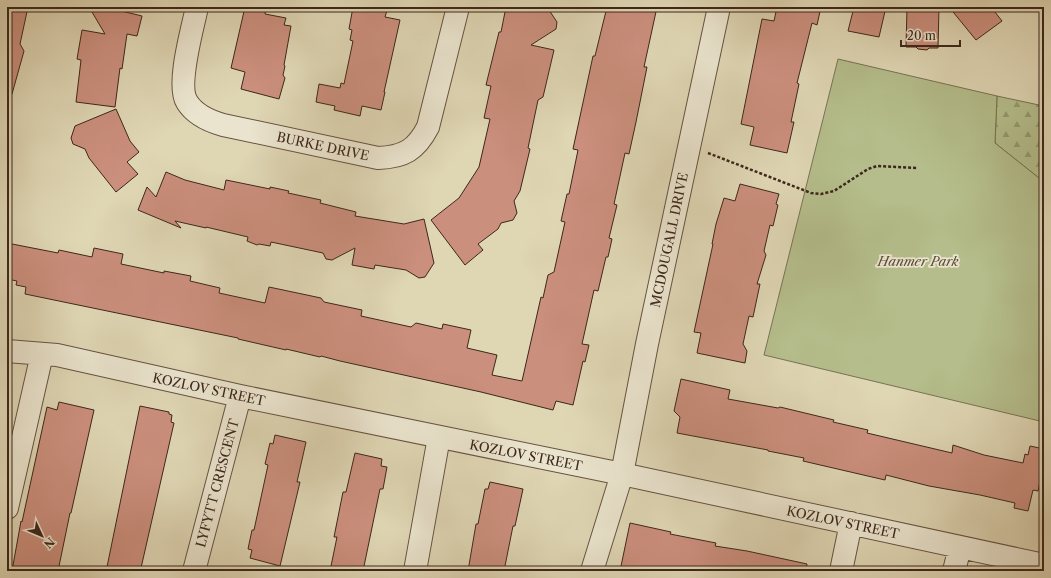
<svg xmlns="http://www.w3.org/2000/svg" width="1051" height="578" viewBox="0 0 1051 578" font-family="'Libre Caslon Text',serif">
  <style>
    .forest { fill: url(#forest-firs); stroke: #787254 }
    .green { fill: #b4bd8b; stroke: #787254 }
    .building { fill: #cb8f7d; stroke: #3d271c }
    .lines { fill: none; stroke-linecap: round; stroke-linejoin: round }
    .minor-casing { stroke: #665342; stroke-width: 24 }
    .path { stroke: #3d271c; stroke-width: 2.5; stroke-dasharray: 3 2; stroke-linecap: butt }
    .minor { stroke: #eae4ce; stroke-width: 22 }
    .labels { text-anchor: middle; dominant-baseline: central; stroke-width: 3.5; stroke-linejoin: round; paint-order: stroke }
    .street-label { font-size: 13px; fill: #3d271c; stroke: #eae4ce }
    .park-label { font-size: 13px; font-style: italic; fill: #5b4c38; stroke: #eae4ce }
  </style>
  <defs>
    <pattern id="forest-firs" width="22" height="20" patternUnits="userSpaceOnUse"><rect width="22" height="20" fill="#b4bd8b"/><path d="M5 1l3.5 6h-7zM16 11l3.5 6h-7z" fill="#949a71"/></pattern>
  </defs>
  <rect width="100%" height="100%" fill="#dfd6b4"/>
  <filter id="stains"><feTurbulence type="fractalNoise" baseFrequency=".005" numOctaves="4"/><feColorMatrix values="0 0 0 0 .2 0 0 0 0 .09 0 0 0 0 .02 0 0 0 .5 -.17"/></filter>
  <radialGradient id="worn" r=".72"><stop offset=".6" stop-color="#630" stop-opacity="0"/><stop offset="1" stop-color="#630" stop-opacity=".3"/></radialGradient>
  <path class="forest" d="M 1044,86 L 1044,182 L 995,143 L 997,96 L 1039,105 Z"/>
  <path class="green" d="M 838,59 L 997,96 L 995,143 L 1044,182 L 1044,422 L 764,355 Z"/>
  <path class="building" d="M 7,7 L 28,7 L 20,44 L 24,51 L 12,94 L 7,94 Z
    M 89,7 L 105,7 L 142,16 L 137,36 L 127,34 L 122,69 L 120,68 L 115,107 L 76,102 L 81,60 L 77,59 L 82,30 L 105,34 Z
    M 245,7 L 266,7 L 265,14 L 286,18 L 284,25 L 291,26 L 284,65 L 285,66 L 283,75 L 285,78 L 279,99 L 241,89 L 245,72 L 231,68 Z
    M 353,7 L 388,7 L 385,17 L 400,20 L 384,92 L 385,92 L 381,110 L 362,106 L 360,116 L 334,110 L 335,106 L 316,102 L 319,84 L 340,88 L 341,83 L 344,84 L 353,41 L 350,40 L 352,30 L 349,29 Z
    M 506,7 L 547,7 L 557,22 L 556,29 L 531,45 L 554,50 L 543,97 L 538,100 L 528,148 L 530,149 L 520,191 L 514,201 L 517,213 L 513,220 L 501,223 L 498,229 L 478,244 L 483,250 L 465,265 L 431,220 L 459,198 L 479,167 L 490,119 L 484,118 L 491,86 L 486,85 L 499,32 L 501,32 Z
    M 607,7 L 657,7 L 644,67 L 647,67 L 636,122 L 629,154 L 625,153 L 614,204 L 617,205 L 609,238 L 612,239 L 608,257 L 606,257 L 598,291 L 594,290 L 582,344 L 589,345 L 585,362 L 583,361 L 573,405 L 556,401 L 553,410 L 481,392 L 340,361 L 321,356 L 320,357 L 286,349 L 286,350 L 238,339 L 238,338 L 25,294 L 26,287 L 16,285 L 17,281 L 7,279 L 7,243 L 58,253 L 59,250 L 92,257 L 94,248 L 123,254 L 121,264 L 164,273 L 164,271 L 191,276 L 190,281 L 220,288 L 219,293 L 265,303 L 269,287 L 321,298 L 324,302 L 362,310 L 361,316 L 411,327 L 416,323 L 442,329 L 443,324 L 471,330 L 467,348 L 497,355 L 492,375 L 522,381 L 541,297 L 543,298 L 548,275 L 554,272 L 565,222 L 561,221 L 567,194 L 569,194 L 578,150 L 573,149 L 593,56 L 595,56 Z
    M 777,7 L 821,7 L 817,25 L 812,23 L 797,83 L 799,84 L 791,122 L 794,122 L 787,153 L 750,145 L 754,127 L 741,124 L 762,19 L 774,21 Z
    M 854,7 L 886,7 L 879,37 L 848,31 Z
    M 907,7 L 939,7 L 938,48 L 929,48 L 927,50 L 918,49 L 916,47 L 906,47 Z
    M 949,7 L 991,7 L 1002,21 L 976,40 Z
    M 116,109 L 130,141 L 139,152 L 127,162 L 138,174 L 116,192 L 89,158 L 85,149 L 73,144 L 71,138 L 75,126 Z
    M 166,172 L 185,180 L 224,190 L 226,180 L 270,189 L 270,187 L 289,191 L 288,193 L 321,200 L 320,203 L 356,212 L 355,216 L 404,224 L 424,219 L 434,263 L 425,277 L 419,278 L 406,270 L 375,265 L 374,269 L 352,265 L 355,248 L 332,260 L 326,259 L 323,253 L 271,242 L 270,246 L 259,244 L 257,245 L 247,241 L 248,237 L 206,227 L 206,228 L 175,221 L 181,228 L 138,210 L 147,187 L 156,197 Z
    M 740,184 L 779,194 L 776,204 L 778,205 L 773,226 L 770,225 L 764,251 L 766,255 L 757,284 L 760,284 L 753,317 L 749,316 L 743,344 L 747,351 L 745,363 L 697,353 L 701,333 L 694,332 L 713,244 L 712,244 L 716,224 L 724,198 L 735,201 Z
    M 681,379 L 730,390 L 728,399 L 778,408 L 780,407 L 834,420 L 833,422 L 868,430 L 867,433 L 952,453 L 953,445 L 984,455 L 1023,463 L 1025,454 L 1028,455 L 1030,446 L 1044,449 L 1044,462 L 1038,491 L 1033,490 L 1028,511 L 1014,508 L 1015,503 L 980,495 L 929,486 L 886,475 L 885,480 L 803,461 L 804,458 L 768,451 L 768,450 L 677,433 L 680,417 L 674,411 Z
    M 59,402 L 94,410 L 71,513 L 70,513 L 58,571 L 12,571 L 21,521 L 22,522 L 47,407 L 57,410 Z
    M 140,406 L 169,412 L 169,414 L 172,415 L 171,422 L 174,423 L 141,568 L 139,571 L 125,571 L 107,567 Z
    M 275,435 L 306,442 L 297,482 L 300,482 L 280,566 L 250,558 L 252,550 L 248,549 L 252,530 L 254,530 L 268,465 L 265,464 L 270,443 L 273,444 Z
    M 355,453 L 382,459 L 381,466 L 387,467 L 383,489 L 380,489 L 363,571 L 330,571 L 337,537 L 334,537 L 343,492 L 346,492 Z
    M 490,482 L 523,489 L 515,526 L 513,526 L 504,571 L 468,571 L 476,524 L 478,524 L 485,489 L 488,489 Z
    M 630,523 L 671,532 L 670,534 L 716,543 L 715,546 L 747,551 L 807,564 L 806,571 L 620,571 Z"/>
  <g class="lines">
    <g class="minor-casing">
      <path id="minor" d="M 197,7 C 193,27 176,85 187,102 C 195,115 209,121 223,125 L 378,158 C 404,157 416,150 428,127 L 458,7
        M 7,351 L 57,355 L 240,396 L 622,474 L 1044,565
        M 7,508 L 42,354
        M 194,571 L 240,396
        M 415,571 L 439,437
        M 592,571 L 622,474 L 647,344 L 719,7
        M 841,571 L 851,523
        M 954,571 L 960,547"/>
    </g>
    <path class="path" d="M 708,153 L 811,193 L 821,194 L 834,191 L 868,169 L 877,166 L 917,168"/>
    <use href="#minor" class="minor"/>
  </g>
  <g class="labels">
    <g class="street-label">
      <text transform="translate(323 146) rotate(12)">BURKE DRIVE</text>
      <text transform="translate(669 240) rotate(-78)">MCDOUGALL DRIVE</text>
      <text transform="translate(209 389) rotate(12)">KOZLOV STREET</text>
      <text transform="translate(526 455) rotate(11)">KOZLOV STREET</text>
      <text transform="translate(217 483) rotate(-75)">LYFYTT CRESCENT</text>
      <text transform="translate(843 522) rotate(12)">KOZLOV STREET</text>
    </g>
    <g class="park-label">
      <text x="918" y="261">Hanmer Park</text>
    </g>
  </g>
  <rect width="1051" height="578" fill="none" stroke="#dfd6b4" stroke-width="24"/>
  <rect x="8" y="8" width="1035" height="562" fill="none" stroke="#3d271c" stroke-width="2"/>
  <rect x="12" y="12" width="1027" height="554" fill="none" stroke="#3d271c"/>
  <g transform="translate(42 536) rotate(134)" stroke="#eae4ce" stroke-width="3" paint-order="stroke">
  <path d="M0-3L7 15L0 10L-7 15Z" fill="#3d271c"/>
  <text y="-6" font-size="11" font-weight="bold" text-anchor="middle" fill="#3d271c">N</text>
  </g>
  <path d="M901 40v6h59v-6" fill="none" stroke="#3d271c" stroke-width="2"/>
  <text x="907" y="40" font-size="12" fill="#3d271c" stroke="#eae4ce" stroke-width="3" paint-order="stroke">20 m</text>
  <rect width="100%" height="100%" filter="url(#stains)"/>
  <rect width="100%" height="100%" fill="url(#worn)"/>
</svg>
